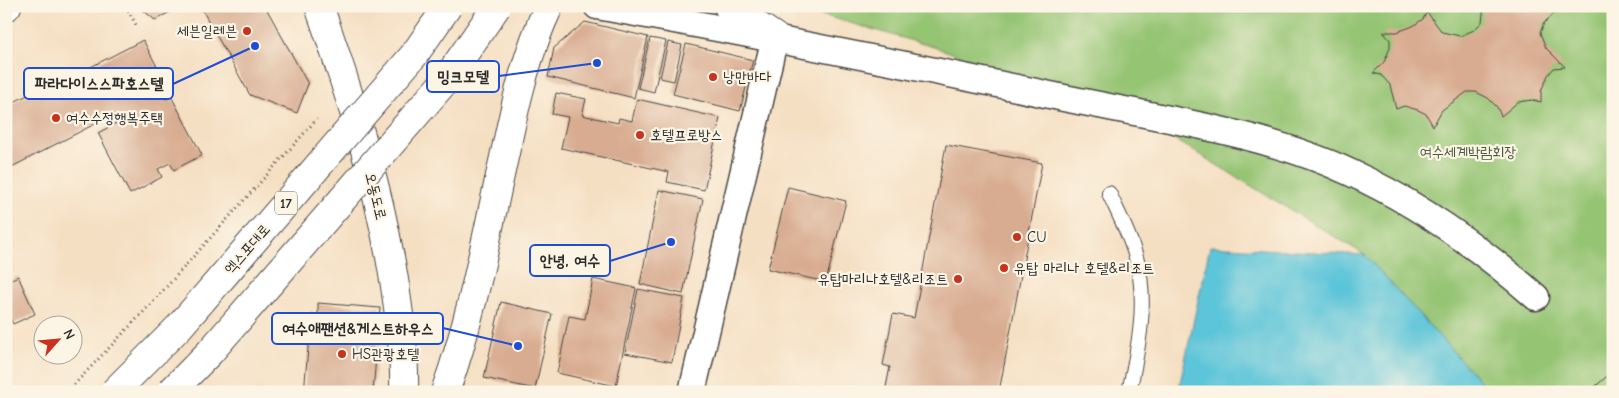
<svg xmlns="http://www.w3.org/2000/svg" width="1619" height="398" viewBox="0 0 1619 398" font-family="'Comic Neue','Poor Story',sans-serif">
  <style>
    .green { fill: #95c473; stroke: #60784f }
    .water { fill: #5dc5d9; stroke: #447882 }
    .building { fill: #d8ac90 }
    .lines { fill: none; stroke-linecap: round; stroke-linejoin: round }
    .lane-casing { stroke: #494642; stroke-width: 16 }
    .street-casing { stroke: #494642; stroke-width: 29 }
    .secondary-casing { stroke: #494642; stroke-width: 30 }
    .path { stroke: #494642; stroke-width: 3; stroke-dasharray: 1 4; stroke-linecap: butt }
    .lane { stroke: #fff; stroke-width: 14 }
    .street { stroke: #fff; stroke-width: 26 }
    .secondary { stroke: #fff; stroke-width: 28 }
    .primary-bridge-casing { stroke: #494642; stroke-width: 30; stroke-linecap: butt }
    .primary-bridge { stroke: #fff; stroke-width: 28 }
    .poi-dot { fill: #c8321e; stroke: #fcf5e5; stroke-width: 2 }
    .labels { text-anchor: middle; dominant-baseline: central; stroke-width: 4.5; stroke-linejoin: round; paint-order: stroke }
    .shield { fill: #fcf5e5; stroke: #6a6863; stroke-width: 1 }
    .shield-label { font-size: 14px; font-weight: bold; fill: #2b2b2b }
    .poi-label { font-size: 15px; fill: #2b2b2b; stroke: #fcf5e5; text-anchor: start }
    .park-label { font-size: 15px; fill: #4b5941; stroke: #fcf5e5 }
    .street-label { font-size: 15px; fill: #2b2b2b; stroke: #fcf5e5 }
    .leader { fill: none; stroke: #1d4ed8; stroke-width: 2 }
    .callout-dot { fill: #1d4ed8; stroke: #fcf5e5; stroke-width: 2 }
    .callout { fill: #fcf5e5; stroke: #1d4ed8; stroke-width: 2 }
    .callout-label { font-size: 16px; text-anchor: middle; font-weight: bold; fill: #2b2b2b }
  </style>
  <rect width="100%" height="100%" fill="#fcf5e5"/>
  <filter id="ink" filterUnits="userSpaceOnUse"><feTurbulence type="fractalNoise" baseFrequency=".02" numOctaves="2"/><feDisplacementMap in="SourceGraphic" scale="10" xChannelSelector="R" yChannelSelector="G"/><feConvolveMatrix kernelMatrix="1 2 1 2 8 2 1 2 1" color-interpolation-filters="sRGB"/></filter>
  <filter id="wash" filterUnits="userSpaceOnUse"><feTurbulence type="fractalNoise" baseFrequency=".0096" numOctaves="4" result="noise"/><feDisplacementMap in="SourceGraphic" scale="20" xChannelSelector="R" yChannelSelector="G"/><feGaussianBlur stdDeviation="1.12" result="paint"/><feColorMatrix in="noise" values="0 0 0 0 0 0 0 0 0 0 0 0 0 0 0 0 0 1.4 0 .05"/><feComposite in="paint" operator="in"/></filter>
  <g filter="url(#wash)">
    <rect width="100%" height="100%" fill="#f5dfc3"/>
    <path class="green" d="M 791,6 L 1613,6 L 1613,392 L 1490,392 L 1365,255 L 1128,111 L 934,47 Z"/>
    <path class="water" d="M 1210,246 L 1365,255 L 1490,392 L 1178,392 Z"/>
    <g id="blocks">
      <path class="building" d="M 138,6 L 181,6 L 155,20 Z
        M 200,6 L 220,6 L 222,8 L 225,6 L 265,6 L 308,84 L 297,113 L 250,95 Z
        M 1484,6 L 1562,6 L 1544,23 L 1540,33 L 1546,48 L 1565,67 L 1554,68 L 1548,75 L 1541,91 L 1541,102 L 1532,100 L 1518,102 L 1501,116 L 1497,107 L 1488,98 L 1476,92 L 1467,92 L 1442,110 L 1433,126 L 1426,114 L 1418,110 L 1404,106 L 1396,109 L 1390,85 L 1381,75 L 1373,73 L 1384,62 L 1390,48 L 1390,40 L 1383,32 L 1397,32 L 1413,26 L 1423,19 L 1427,12 L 1442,32 L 1460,36 L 1474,30 L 1482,22 Z
        M 585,22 L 648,37 L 634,98 L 548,77 L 554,48 Z
        M 650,38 L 666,41 L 654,92 L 638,88 Z
        M 143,40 L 163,78 L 156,81 L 166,99 L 171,96 L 202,155 L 174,170 L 170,163 L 158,169 L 162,177 L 130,194 L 98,133 L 118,122 L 114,114 L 6,170 L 6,106 L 59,79 L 65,91 L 85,80 L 81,72 Z
        M 668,42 L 682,45 L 674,81 L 660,78 Z
        M 686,44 L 753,60 L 740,111 L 673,94 Z
        M 556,93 L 586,99 L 582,115 L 618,123 L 619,118 L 632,121 L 637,99 L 720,118 L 704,190 L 667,182 L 669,172 L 561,148 L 568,117 L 552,114 Z
        M 946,145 L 1042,163 L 999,392 L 885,392 L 890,367 L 883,365 L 893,314 L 914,318 Z
        M 788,187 L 846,201 L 826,282 L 768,269 Z
        M 659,190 L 703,199 L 683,294 L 640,284 Z
        M 18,276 L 35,314 L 13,324 L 6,311 L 6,282 Z
        M 593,279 L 636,288 L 616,386 L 557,373 L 569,316 L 585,319 Z
        M 638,289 L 684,298 L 672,362 L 625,353 Z
        M 501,302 L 552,314 L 535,389 L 484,378 Z
        M 318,303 L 380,308 L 373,392 L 304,392 L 311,315 L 318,315 Z
        M 1613,371 L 1613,392 L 1589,392 Z"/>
    </g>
  </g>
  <g filter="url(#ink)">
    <use href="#blocks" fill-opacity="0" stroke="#494642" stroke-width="1"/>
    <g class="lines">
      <g class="lane-casing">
        <path id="lane" d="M 1109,193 C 1119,215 1131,237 1137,261 C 1148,305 1138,349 1129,392"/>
      </g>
      <g class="street-casing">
        <path id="street" d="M 597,6 C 754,34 909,65 1064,98 C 1155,117 1266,133 1349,172 C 1418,203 1479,247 1536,297
          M 692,392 L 775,37"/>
      </g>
      <g class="secondary-casing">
        <path id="secondary" d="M 319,6 C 351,97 380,190 395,286 C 400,320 405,356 404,392
          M 728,6 L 775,37
          M 6,7 L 7,6
          M 445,392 C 474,312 488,227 507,144 C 517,97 528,50 549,6"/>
      </g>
      <path class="path" d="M 126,6 L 136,25
        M 67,392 L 151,304 L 317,119"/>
      <use href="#lane" class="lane"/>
      <use href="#street" class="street"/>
      <use href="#secondary" class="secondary"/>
      <g class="primary-bridge-casing">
        <path id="primary-bridge" d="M 114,392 L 179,327 L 414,55 L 448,6
          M 171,392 L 210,352 L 446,80 L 497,6"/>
      </g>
      <use href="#primary-bridge" class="primary-bridge"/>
    </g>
  </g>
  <g class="poi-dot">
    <circle cx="247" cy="31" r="5"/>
    <circle cx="713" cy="77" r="5"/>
    <circle cx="56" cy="118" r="5"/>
    <circle cx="640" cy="135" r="5"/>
    <circle cx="1017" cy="237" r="5"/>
    <circle cx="1004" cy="268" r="5"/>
    <circle cx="958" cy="279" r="5"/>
    <circle cx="342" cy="354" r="5"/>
  </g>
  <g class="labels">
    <rect class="shield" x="275" y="191.5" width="22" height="23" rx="4"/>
    <g class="shield-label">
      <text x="286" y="203">17</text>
    </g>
    <g class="poi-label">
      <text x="237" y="31" text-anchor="end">세븐일레븐</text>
      <text x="723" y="77">낭만바다</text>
      <text x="66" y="118">여수수정행복주택</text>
      <text x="650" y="135">호텔프로방스</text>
      <text x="1027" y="237">CU</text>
      <text x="1014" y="268">유탑 마리나 호텔&amp;리조트</text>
      <text x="948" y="279" text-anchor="end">유탑마리나호텔&amp;리조트</text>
      <text x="352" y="354">HS관광호텔</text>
    </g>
    <g class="park-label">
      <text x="1468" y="152">여수세계박람회장</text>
    </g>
    <g class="street-label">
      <text transform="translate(376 196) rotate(76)">오동도로</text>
      <text transform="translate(247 249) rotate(-49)">엑스포대로</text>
    </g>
  </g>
  <path class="leader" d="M597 63L499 76M255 46L173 84M671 242L610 261M518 346L443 328"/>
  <g class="callout-dot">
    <circle cx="597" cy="63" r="5"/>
    <circle cx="255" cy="46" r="5"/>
    <circle cx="671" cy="242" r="5"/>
    <circle cx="518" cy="346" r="5"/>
  </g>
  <g class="callout">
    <rect x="427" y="61" width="72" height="31" rx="5"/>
    <rect x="24" y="68" width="149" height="31" rx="5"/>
    <rect x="530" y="245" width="80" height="31" rx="5"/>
    <rect x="272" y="313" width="171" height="31" rx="5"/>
  </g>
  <g class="callout-label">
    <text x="463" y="82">밍크모텔</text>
    <text x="99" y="89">파라다이스스파호스텔</text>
    <text x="570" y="266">안녕, 여수</text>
    <text x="358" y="334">여수애팬션&amp;게스트하우스</text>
  </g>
  <rect width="1619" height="398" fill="none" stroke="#fcf5e5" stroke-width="25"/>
  <g transform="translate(58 340) rotate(63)"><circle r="24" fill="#fcf5e5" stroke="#a8a49b"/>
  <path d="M0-4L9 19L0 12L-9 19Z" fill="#c8321e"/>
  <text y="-8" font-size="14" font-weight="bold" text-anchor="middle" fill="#2b2b2b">N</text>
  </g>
</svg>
